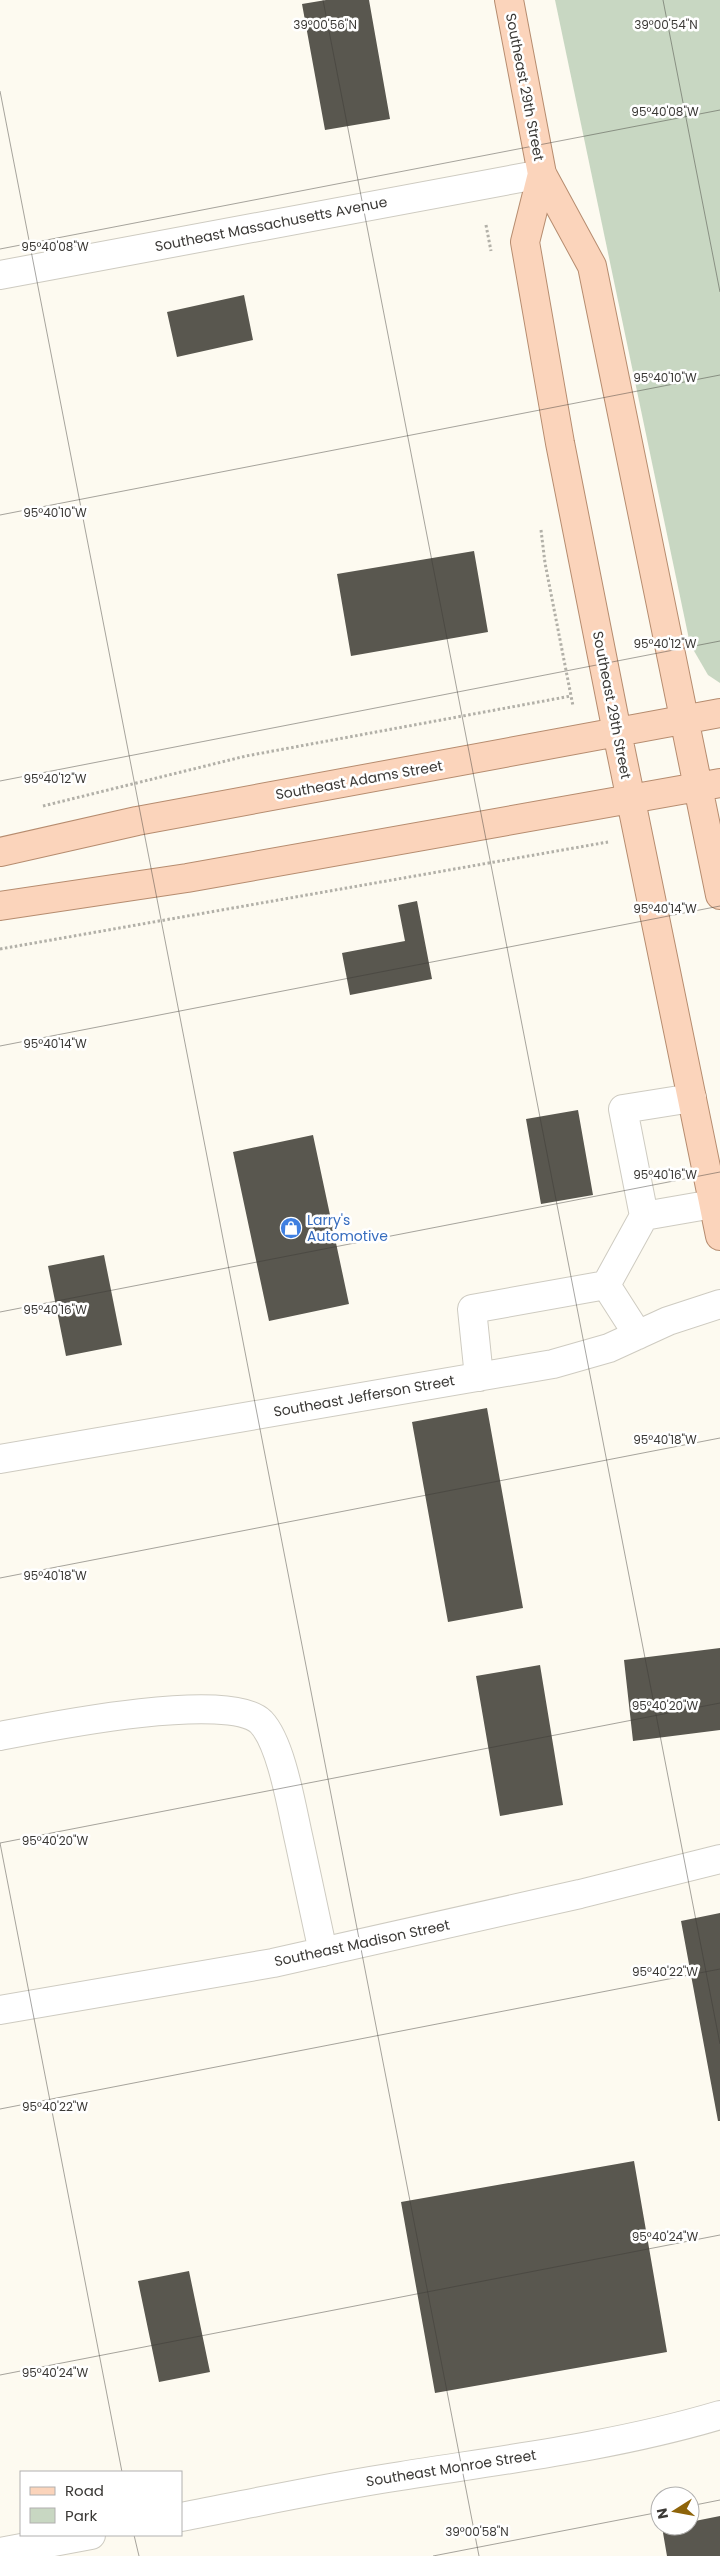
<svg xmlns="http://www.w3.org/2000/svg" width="720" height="2556" viewBox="0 0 720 2556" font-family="Poppins,sans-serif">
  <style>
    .green { fill: #c8d7c2 }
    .building { fill: #59574f }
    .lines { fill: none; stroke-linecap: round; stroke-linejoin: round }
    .minor-casing { stroke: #cecbc1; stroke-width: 30 }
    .major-casing { stroke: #b68c6f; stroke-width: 30 }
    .path { stroke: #b2b0a8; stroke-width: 3; stroke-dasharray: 2.5 2.5; stroke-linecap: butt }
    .minor { stroke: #fff; stroke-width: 28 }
    .major { stroke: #fbd4bb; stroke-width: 28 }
    .ticks { fill: none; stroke: #3b3936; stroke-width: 1; stroke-opacity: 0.45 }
    .labels { text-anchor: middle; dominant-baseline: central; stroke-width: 5; stroke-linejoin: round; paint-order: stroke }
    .street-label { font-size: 14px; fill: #3b3936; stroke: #fff }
    .shop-label { font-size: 14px; fill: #366cbe; stroke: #fff; text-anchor: start }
    .ticks-label { font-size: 12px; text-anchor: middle; fill: #3b3936; stroke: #fff; stroke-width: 5; stroke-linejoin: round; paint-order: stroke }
  </style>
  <rect width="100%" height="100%" fill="#fdfaf0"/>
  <path class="green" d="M 555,0 L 720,0 L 720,683 L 708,675 L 690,644 Z"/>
  <path class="building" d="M 326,0 L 369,0 L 390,119 L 325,130 L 302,4 Z
    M 244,295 L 253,340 L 177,357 L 167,312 Z
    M 474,551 L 488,632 L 351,656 L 337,574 Z
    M 417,901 L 432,979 L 350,995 L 342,953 L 405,941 L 398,905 Z
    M 578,1110 L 593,1195 L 541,1204 L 526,1119 Z
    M 313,1135 L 349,1304 L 269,1321 L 233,1152 Z
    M 104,1255 L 122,1345 L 66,1356 L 48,1266 Z
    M 487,1408 L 523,1608 L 448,1622 L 412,1422 Z
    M 720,1648 L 720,1730 L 633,1741 L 624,1660 Z
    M 540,1665 L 563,1805 L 500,1816 L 476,1676 Z
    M 720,1913 L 720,2121 L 718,2121 L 681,1921 Z
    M 634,2161 L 667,2352 L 435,2393 L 401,2202 Z
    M 189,2271 L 210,2372 L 159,2382 L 138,2281 Z
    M 720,2516 L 720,2556 L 667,2556 L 662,2527 L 690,2526 L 690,2522 Z"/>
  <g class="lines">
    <g class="minor-casing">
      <path id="minor" d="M 0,275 L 542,174
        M 644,1216 L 623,1109 L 692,1098
        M 606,1285 L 644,1216 L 713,1204
        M 479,1377 L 472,1309 L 606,1285 L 638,1335
        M 0,1459 L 553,1364 L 609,1348 L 668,1321 L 720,1304
        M 0,1736 C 46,1727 228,1690 261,1722 C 282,1744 292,1810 299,1840 C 307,1877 315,1914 323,1952
        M 0,2010 L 273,1963 L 580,1894 L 720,1859
        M 181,2517 C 254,2503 327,2487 401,2476 C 508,2459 616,2446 720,2415
        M 0,2552 L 91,2535"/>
    </g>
    <g class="major-casing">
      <path id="major" d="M 509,0 L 542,174 L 592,266 L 720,895
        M 542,174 L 525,242 L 560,443 L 617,732 L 720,1236
        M 0,852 L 137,821 L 720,713
        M 0,906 L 187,878 L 720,783"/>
    </g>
    <path class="path" d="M 486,225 L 491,251
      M 541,530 L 545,563 L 573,706
      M 43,806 L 246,756 L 571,696
      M 0,949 L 608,842"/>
    <use href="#minor" class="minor"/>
    <use href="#major" class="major"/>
  </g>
  <path class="ticks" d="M 323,0 L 720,2044M 663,0 L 720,292M 0,91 L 479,2556M 0,249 L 720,110M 0,515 L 720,375M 0,781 L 720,641M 0,1046 L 720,906M 0,1312 L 720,1172M 0,1578 L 720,1438M 0,1843 L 720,1703M 0,1843 L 122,2472M 0,2109 L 720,1969M 0,2375 L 720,2235M 690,2506 L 720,2500M 134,2535 L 139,2556M 433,2556 L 660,2512"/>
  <defs>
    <g id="shop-disc" transform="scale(1.125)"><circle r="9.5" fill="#3f7fe0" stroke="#fff"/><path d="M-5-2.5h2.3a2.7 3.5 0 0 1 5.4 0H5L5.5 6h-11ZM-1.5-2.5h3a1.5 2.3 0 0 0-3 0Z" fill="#fff"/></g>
  </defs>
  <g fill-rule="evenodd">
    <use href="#shop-disc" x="291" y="1228"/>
  </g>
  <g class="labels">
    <g class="street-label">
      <text transform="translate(525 87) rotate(79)">Southeast 29th Street</text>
      <text transform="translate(271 224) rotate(-11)">Southeast Massachusetts Avenue</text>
      <text transform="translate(612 705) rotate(79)">Southeast 29th Street</text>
      <text transform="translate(359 780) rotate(-10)">Southeast Adams Street</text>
      <text transform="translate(364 1396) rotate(-10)">Southeast Jefferson Street</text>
      <text transform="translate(362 1943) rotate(-12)">Southeast Madison Street</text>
      <text transform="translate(451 2468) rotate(-9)">Southeast Monroe Street</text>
    </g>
    <g class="shop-label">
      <text x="307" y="1220">Larry's<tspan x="307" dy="16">Automotive</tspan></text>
    </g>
  </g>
  <g class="ticks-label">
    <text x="325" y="29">39°00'56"N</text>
    <text x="666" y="29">39°00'54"N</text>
    <text x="665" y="116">95°40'08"W</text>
    <text x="55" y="251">95°40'08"W</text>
    <text x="665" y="382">95°40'10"W</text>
    <text x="55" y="517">95°40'10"W</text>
    <text x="665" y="648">95°40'12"W</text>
    <text x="55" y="783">95°40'12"W</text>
    <text x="665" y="913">95°40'14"W</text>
    <text x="55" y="1048">95°40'14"W</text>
    <text x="665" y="1179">95°40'16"W</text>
    <text x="55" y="1314">95°40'16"W</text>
    <text x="665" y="1444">95°40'18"W</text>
    <text x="55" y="1580">95°40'18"W</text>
    <text x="665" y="1710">95°40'20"W</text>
    <text x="55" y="1845">95°40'20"W</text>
    <text x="665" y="1976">95°40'22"W</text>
    <text x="55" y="2111">95°40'22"W</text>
    <text x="665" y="2241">95°40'24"W</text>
    <text x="55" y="2377">95°40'24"W</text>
    <text x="477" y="2536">39°00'58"N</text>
  </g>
  <rect x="20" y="2471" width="162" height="65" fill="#ffffff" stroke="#b1b0af"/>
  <rect x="30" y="2487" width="25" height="8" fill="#fbd4bb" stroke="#b1b0af"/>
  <text x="65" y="2496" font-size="15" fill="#3b3936">Road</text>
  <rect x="30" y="2508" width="25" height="15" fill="#c8d7c2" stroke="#b1b0af"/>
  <text x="65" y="2521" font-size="15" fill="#3b3936">Park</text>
  <g transform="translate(675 2511) rotate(259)"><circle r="24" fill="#ffffff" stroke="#b1b0af"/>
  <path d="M0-4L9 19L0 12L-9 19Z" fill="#8e640a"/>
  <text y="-8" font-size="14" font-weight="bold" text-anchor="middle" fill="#3b3936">N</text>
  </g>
</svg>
